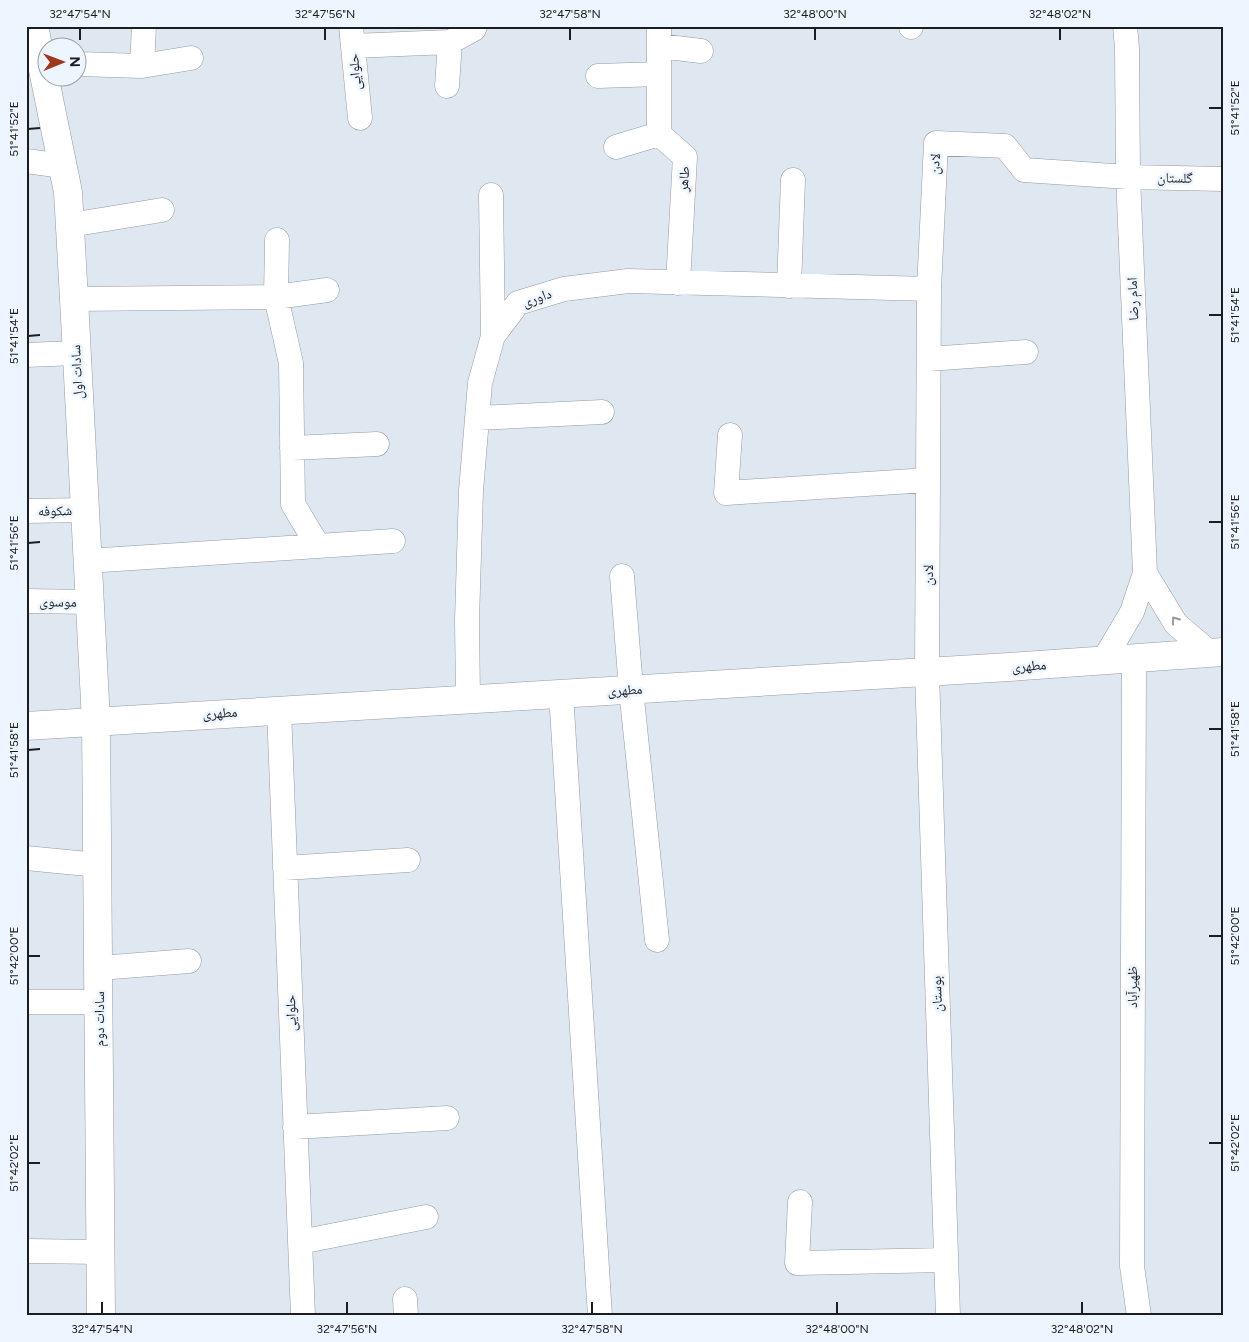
<svg xmlns="http://www.w3.org/2000/svg" width="1249" height="1342" viewBox="0 0 1249 1342" font-family="Figtree,'Noto Naskh Arabic',sans-serif">
  <style>
    .lines { fill: none; stroke-linecap: round; stroke-linejoin: round }
    .minor-casing { stroke: #939ba3; stroke-width: 25 }
    .tertiary-casing { stroke: #939ba3; stroke-width: 29 }
    .minor { stroke: #fff; stroke-width: 24 }
    .tertiary { stroke: #fff; stroke-width: 28 }
    .oneway { stroke: #989a9b }
    .ticks { fill: none; stroke: #1b1e21; stroke-width: 2 }
    .labels { text-anchor: middle; dominant-baseline: central; stroke-width: 5; stroke-linejoin: round; paint-order: stroke }
    .street-label { font-size: 14px; fill: #1b1e21; stroke: #edf5fe }
    .neatline { fill: none; stroke: #1b1e21; stroke-width: 2 }
    .ticks-label { font-size: 12px; text-anchor: middle; fill: #1b1e21 }
  </style>
  <rect width="100%" height="100%" fill="#dfe8f1"/>
  <g class="lines">
    <g class="minor-casing">
      <path id="minor" d="M 351,26 L 360,118
        M 659,26 L 659,134 L 685,157 L 678,283
        M 1125,26 L 1127,48 L 1128,177 L 1145,573
        M 911,27 L 911,26
        M 353,46 L 450,42 L 474,29 L 475,26
        M 659,46 L 701,51
        M 78,64 L 142,66 L 144,26
        M 142,66 L 191,58
        M 598,76 L 659,74
        M 447,86 L 450,42
        M 616,147 L 659,134
        M 26,161 L 63,166
        M 491,195 L 493,336
        M 70,225 L 162,210
        M 277,240 L 276,297 L 327,290
        M 789,286 L 793,180
        M 74,299 L 276,297 L 291,363 L 293,504 L 318,546 L 87,561
        M 26,355 L 76,353
        M 929,359 L 1026,352
        M 477,418 L 602,412
        M 730,435 L 726,493 L 928,480
        M 292,448 L 377,444
        M 26,511 L 84,510
        M 318,546 L 393,541
        M 622,576 L 631,689 L 657,940
        M 26,601 L 89,602
        M 1134,659 L 1132,1266 L 1139,1316
        M 1103,661 L 1132,612 L 1145,573 L 1176,624 L 1210,653
        M 561,693 L 600,1316
        M 468,699 L 467,620 L 471,491 L 480,383 L 493,336 L 518,303 L 564,289 L 628,281 L 929,289
        M 279,710 L 303,1316
        M 26,858 L 98,865
        M 285,868 L 408,860
        M 99,968 L 189,961
        M 26,1002 L 99,1002
        M 295,1127 L 447,1118
        M 800,1202 L 797,1263 L 946,1260
        M 300,1242 L 426,1217
        M 26,1251 L 101,1252
        M 405,1299 L 406,1316
        M 948,1316 L 927,672 L 929,289 L 936,143 L 1005,146 L 1024,170 L 1128,177 L 1223,179"/>
    </g>
    <g class="tertiary-casing">
      <path id="tertiary" d="M 34,26 L 68,192 L 74,299 L 96,721 L 101,1316
        M 26,726 L 1009,667 L 1223,652"/>
    </g>
    <use href="#minor" class="minor"/>
    <use href="#tertiary" class="tertiary"/>
  </g>
  <defs><path id="oneway-chevron" d="M-2-3.5L2.5 0L-2 3.5" fill="none" stroke-width="1.6" stroke-linecap="round" stroke-linejoin="round" transform="scale(1.25)"/></defs>
  <use class="oneway" href="#oneway-chevron" transform="translate(1175 620) rotate(-126)"/>
  <path class="ticks" d="M 80,28 L 80,40M 325,28 L 325,40M 570,28 L 570,40M 815,28 L 815,40M 1060,28 L 1060,40M 1209,108 L 1222,108M 28,129 L 40,128M 1209,315 L 1222,315M 28,336 L 40,335M 1209,522 L 1222,522M 28,543 L 40,542M 1209,729 L 1222,729M 28,750 L 40,749M 1209,936 L 1222,936M 28,956 L 40,956M 1209,1143 L 1222,1143M 28,1163 L 40,1163M 102,1302 L 102,1314M 347,1302 L 347,1314M 592,1302 L 592,1314M 837,1302 L 837,1314M 1082,1302 L 1082,1314"/>
  <g class="labels">
    <g class="street-label">
      <text transform="translate(355 72) rotate(-95)">حلوایی</text>
      <text transform="translate(935 164) rotate(-87)">لادن</text>
      <text transform="translate(1175 178) rotate(1)">گلستان</text>
      <text transform="translate(684 179) rotate(-87)">طاهر</text>
      <text transform="translate(537 298) rotate(-20)">داوری</text>
      <text transform="translate(1133 299) rotate(-92)">امام رضا</text>
      <text transform="translate(77 372) rotate(-93)">سادات اول</text>
      <text transform="translate(55 511) rotate(-1)">شکوفه</text>
      <text transform="translate(928 575) rotate(-90)">لادن</text>
      <text transform="translate(58 602) rotate(1)">موسوی</text>
      <text transform="translate(1029 666) rotate(-4)">مطهری</text>
      <text transform="translate(625 690) rotate(-3)">مطهری</text>
      <text transform="translate(220 713) rotate(-3)">مطهری</text>
      <text transform="translate(1132 987) rotate(-90)">ظهیرآباد</text>
      <text transform="translate(937 994) rotate(-92)">بوستان</text>
      <text transform="translate(291 1013) rotate(-92)">حلوایی</text>
      <text transform="translate(99 1019) rotate(-90)">سادات دوم</text>
    </g>
  </g>
  <rect width="1249" height="1342" fill="none" stroke="#edf5fe" stroke-width="55"/>
  <g transform="translate(62 62) rotate(89)"><circle r="24" fill="#edf5fe" stroke="#999fa6"/>
  <path d="M0-4L9 19L0 12L-9 19Z" fill="#a0381b"/>
  <text y="-8" font-size="14" font-weight="bold" text-anchor="middle" fill="#1b1e21">N</text>
  </g>
  <rect x="28" y="28" width="1194" height="1286" class="neatline"/>
  <g class="ticks-label">
    <text x="80" y="18">32°47'54"N</text>
    <text x="325" y="18">32°47'56"N</text>
    <text x="570" y="18">32°47'58"N</text>
    <text x="815" y="18">32°48'00"N</text>
    <text x="1060" y="18">32°48'02"N</text>
    <text transform="translate(1235 108) rotate(-90)" y="4">51°41'52"E</text>
    <text transform="translate(14 129) rotate(-90)" y="4">51°41'52"E</text>
    <text transform="translate(1235 315) rotate(-90)" y="4">51°41'54"E</text>
    <text transform="translate(14 336) rotate(-90)" y="4">51°41'54"E</text>
    <text transform="translate(1235 522) rotate(-90)" y="4">51°41'56"E</text>
    <text transform="translate(14 543) rotate(-90)" y="4">51°41'56"E</text>
    <text transform="translate(1235 729) rotate(-90)" y="4">51°41'58"E</text>
    <text transform="translate(14 750) rotate(-90)" y="4">51°41'58"E</text>
    <text transform="translate(1235 936) rotate(-90)" y="4">51°42'00"E</text>
    <text transform="translate(14 956) rotate(-90)" y="4">51°42'00"E</text>
    <text transform="translate(1235 1143) rotate(-90)" y="4">51°42'02"E</text>
    <text transform="translate(14 1163) rotate(-90)" y="4">51°42'02"E</text>
    <text x="102" y="1333">32°47'54"N</text>
    <text x="347" y="1333">32°47'56"N</text>
    <text x="592" y="1333">32°47'58"N</text>
    <text x="837" y="1333">32°48'00"N</text>
    <text x="1082" y="1333">32°48'02"N</text>
  </g>
</svg>
